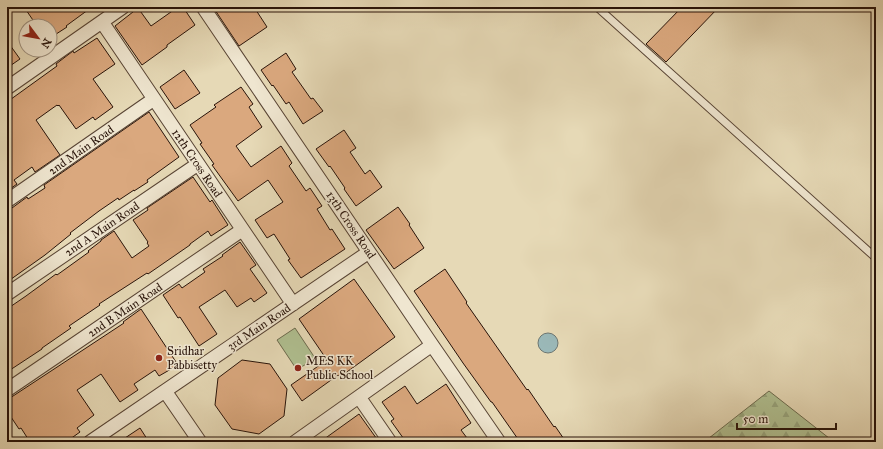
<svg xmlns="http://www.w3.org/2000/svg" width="883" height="449" viewBox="0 0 883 449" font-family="'IM FELL Great Primer',serif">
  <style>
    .forest { fill: url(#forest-firs); stroke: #6c6a4d }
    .pitch { fill: #b0c091; stroke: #6c6a4d }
    .water { fill: #9ab8b8; stroke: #6c7672 }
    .building { fill: #daa87e; stroke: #281309 }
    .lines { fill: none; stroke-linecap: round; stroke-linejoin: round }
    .lane-casing { stroke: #584434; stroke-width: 9 }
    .street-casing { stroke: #584434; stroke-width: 15 }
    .lane { stroke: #efe6d0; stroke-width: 7 }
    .street { stroke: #efe6d0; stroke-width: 13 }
    .poi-dot { fill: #8f2418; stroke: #efe6d0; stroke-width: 1.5 }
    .labels { text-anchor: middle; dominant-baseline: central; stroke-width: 3; stroke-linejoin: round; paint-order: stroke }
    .street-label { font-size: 12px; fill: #281309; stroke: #efe6d0 }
    .poi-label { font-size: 12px; fill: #281309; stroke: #efe6d0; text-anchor: start }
  </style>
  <defs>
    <pattern id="forest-firs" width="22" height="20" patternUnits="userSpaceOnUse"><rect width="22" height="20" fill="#b0c091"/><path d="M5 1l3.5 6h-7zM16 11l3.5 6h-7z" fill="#97a47c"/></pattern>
  </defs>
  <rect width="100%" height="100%" fill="#e6d9b6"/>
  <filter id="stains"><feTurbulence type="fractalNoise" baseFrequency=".005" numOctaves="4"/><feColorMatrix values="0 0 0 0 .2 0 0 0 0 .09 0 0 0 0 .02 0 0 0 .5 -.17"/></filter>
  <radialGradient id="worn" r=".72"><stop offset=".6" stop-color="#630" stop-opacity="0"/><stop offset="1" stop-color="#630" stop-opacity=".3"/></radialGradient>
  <path class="forest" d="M 769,391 L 834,442 L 704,442 Z"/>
  <path class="pitch" d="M 295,328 L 315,358 L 297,370 L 277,340 Z"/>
  <path class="water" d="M538 343a10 10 0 1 1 20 0a10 10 0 1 1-20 0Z"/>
  <path class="building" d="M 24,7 L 92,7 L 66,26 L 67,27 L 50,38 L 50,26 L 37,26 Z
    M 178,7 L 183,7 L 195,25 L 167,45 L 167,47 L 142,65 L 115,26 L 138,8 L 151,26 Z
    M 213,7 L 254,7 L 267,27 L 239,46 Z
    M 682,7 L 719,7 L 666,62 L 646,44 Z
    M 97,38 L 115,64 L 93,79 L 113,107 L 95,120 L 93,117 L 76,129 L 59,105 L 58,106 L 57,105 L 36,120 L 60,155 L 35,172 L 32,167 L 14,180 L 17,184 L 7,191 L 7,102 L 57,66 L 56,64 L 73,51 L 74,53 Z
    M 7,41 L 20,59 L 7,68 Z
    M 286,53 L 296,69 L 292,72 L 311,99 L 313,98 L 323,111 L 303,124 L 289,102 L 286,104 L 273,85 L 272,86 L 261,70 Z
    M 184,70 L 200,93 L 175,109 L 160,87 Z
    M 241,87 L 253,104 L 249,107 L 262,127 L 236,146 L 251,167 L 281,146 L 292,163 L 289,166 L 306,191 L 310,188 L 322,206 L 317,209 L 330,230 L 332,229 L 345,249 L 301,278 L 288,260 L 290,259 L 274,234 L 267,238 L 255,220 L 283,202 L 268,180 L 238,201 L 212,165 L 214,164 L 200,144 L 202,143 L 190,125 L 216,107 L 214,105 Z
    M 149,112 L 179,157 L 147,180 L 148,182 L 134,191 L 134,190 L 119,200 L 118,198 L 99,211 L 70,233 L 71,234 L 45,255 L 7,282 L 7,209 L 12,208 L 27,197 L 28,199 L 45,188 L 44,185 Z
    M 344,130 L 356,148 L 350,152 L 365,174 L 370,170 L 382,187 L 356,206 L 344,189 L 345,188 L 330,166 L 329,167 L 316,149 Z
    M 193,177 L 210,202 L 212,200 L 228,225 L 211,236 L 208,231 L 190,244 L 190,245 L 148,274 L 147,273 L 99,304 L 100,305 L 69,326 L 71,328 L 42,348 L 42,349 L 7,372 L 7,309 L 26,296 L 56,274 L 57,275 L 89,252 L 88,251 L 101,241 L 101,240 L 114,231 L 132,258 L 149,246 L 147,243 L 148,242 L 133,220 L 148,210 L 147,208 Z
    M 398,207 L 410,224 L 409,225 L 424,248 L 394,269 L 366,230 Z
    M 240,242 L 256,265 L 250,269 L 267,293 L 254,302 L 251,298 L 237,307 L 225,290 L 199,307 L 217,334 L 199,346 L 180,317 L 178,318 L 163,295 L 179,284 L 182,288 L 205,272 L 203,269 L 223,256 L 222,255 Z
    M 445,269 L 467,302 L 466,303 L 527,390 L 528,389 L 554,427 L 555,426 L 566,442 L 520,442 L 492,402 L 491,402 L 463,363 L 414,291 Z
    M 354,279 L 395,337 L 340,377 L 338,375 L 302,401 L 291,385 L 327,360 L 299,319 Z
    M 141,309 L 178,365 L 159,376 L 155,370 L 134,384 L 138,390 L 120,402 L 101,374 L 77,390 L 94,415 L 77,428 L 80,432 L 66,442 L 30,442 L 21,428 L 19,429 L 7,411 L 7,400 L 124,323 L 123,322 Z
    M 242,360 L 270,364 L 287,389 L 284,416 L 259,434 L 232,429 L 215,405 L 218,378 Z
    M 446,384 L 471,423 L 461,430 L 470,442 L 406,442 L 391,421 L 394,419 L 382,402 L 405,386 L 417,404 Z
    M 359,414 L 379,442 L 320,442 Z
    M 140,428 L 149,442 L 119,442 Z"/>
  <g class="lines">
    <g class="lane-casing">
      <path id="lane" d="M 597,7 L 876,258"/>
    </g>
    <g class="street-casing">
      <path id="street" d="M 203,7 L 432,345 L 499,442
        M 102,22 L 293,304
        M 7,88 L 123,7
        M 7,201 L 154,99
        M 7,294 L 198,164
        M 7,390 L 242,230
        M 165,391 L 200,442
        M 359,397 L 390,442
        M 90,442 L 369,252
        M 295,442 L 432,345"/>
    </g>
    <use href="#lane" class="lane"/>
    <use href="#street" class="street"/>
  </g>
  <g class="poi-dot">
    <circle cx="159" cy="358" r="4"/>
    <circle cx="298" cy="368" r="4"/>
  </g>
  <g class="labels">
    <g class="street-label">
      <text transform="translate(81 150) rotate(-35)">2nd Main Road</text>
      <text transform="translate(197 163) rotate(56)">12th Cross Road</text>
      <text transform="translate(351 225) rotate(56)">13th Cross Road</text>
      <text transform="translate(102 229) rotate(-34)">2nd A Main Road</text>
      <text transform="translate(125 310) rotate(-34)">2nd B Main Road</text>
      <text transform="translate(259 327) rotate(-34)">3rd Main Road</text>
    </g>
    <g class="poi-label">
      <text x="167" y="351">Sridhar<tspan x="167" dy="14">Pabbisetty</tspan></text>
      <text x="306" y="361">MES KK<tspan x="306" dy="14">Public School</tspan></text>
    </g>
  </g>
  <rect width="883" height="449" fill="none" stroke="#e6d9b6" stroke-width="24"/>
  <rect x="8" y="8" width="867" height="433" fill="none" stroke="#281309" stroke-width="2"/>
  <rect x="12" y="12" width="859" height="425" fill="none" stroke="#281309"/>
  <g transform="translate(38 38) rotate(122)"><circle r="19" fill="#efe6d0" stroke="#9f9280"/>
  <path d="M0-3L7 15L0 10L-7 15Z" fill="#8f2418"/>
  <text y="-6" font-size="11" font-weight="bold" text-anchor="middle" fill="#281309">N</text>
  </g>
  <path d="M737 423v6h99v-6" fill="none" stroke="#281309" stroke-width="2"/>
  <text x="743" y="423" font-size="12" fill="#281309" stroke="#efe6d0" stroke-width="3" paint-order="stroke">50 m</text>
  <rect width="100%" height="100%" filter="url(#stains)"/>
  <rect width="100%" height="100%" fill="url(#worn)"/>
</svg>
